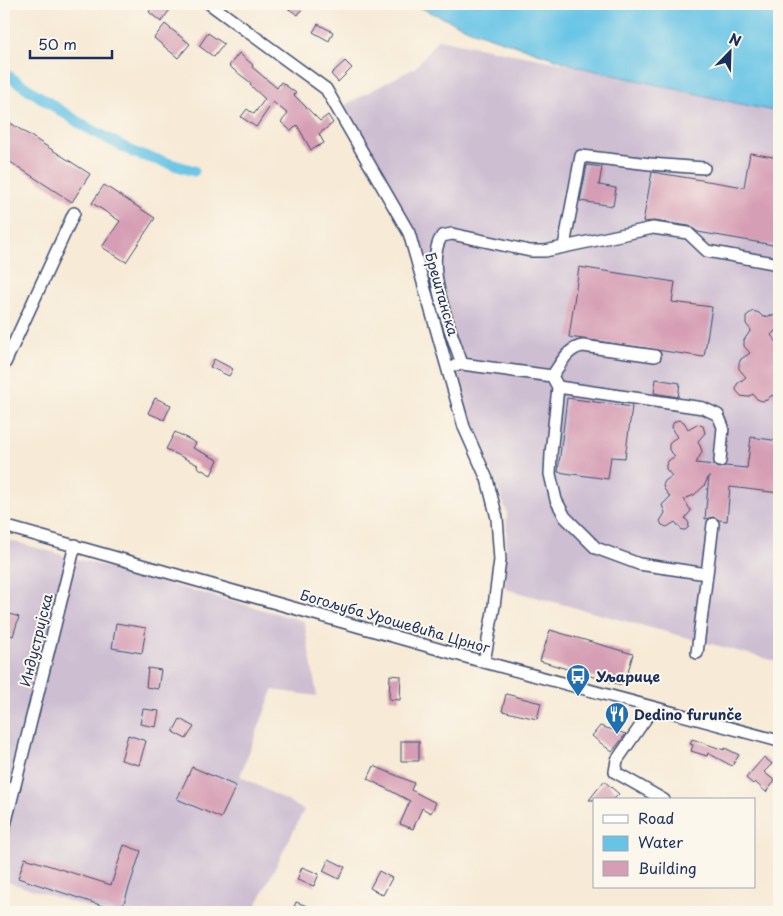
<svg xmlns="http://www.w3.org/2000/svg" width="783" height="916" viewBox="0 0 783 916" font-family="'Playpen Sans',sans-serif">
  <style>
    .industrial { fill: #cdbed2 }
    .water { fill: #68c4e6; stroke: #427aa2 }
    .lines { fill: none; stroke-linecap: round; stroke-linejoin: round }
    .canal { stroke: #68c4e6; stroke-width: 11 }
    .building { fill: #d69eb4 }
    .minor-casing { stroke: #3c4b70; stroke-width: 14 }
    .minor { stroke: #fff; stroke-width: 11 }
    .labels { text-anchor: middle; dominant-baseline: central; stroke-width: 4; stroke-linejoin: round; paint-order: stroke }
    .street-label { font-size: 14px; fill: #1b2f5e; stroke: #fbf7ec }
    .poi-label { font-size: 14px; font-weight: bold; fill: #1b2f5e; stroke: #fbf7ec; text-anchor: start }
  </style>
  <rect width="100%" height="100%" fill="#fbf7ec"/>
  <filter id="ink" filterUnits="userSpaceOnUse"><feTurbulence type="fractalNoise" baseFrequency=".02" numOctaves="2"/><feDisplacementMap in="SourceGraphic" scale="10" xChannelSelector="R" yChannelSelector="G"/><feConvolveMatrix kernelMatrix="1 2 1 2 8 2 1 2 1" color-interpolation-filters="sRGB"/></filter>
  <filter id="wash" filterUnits="userSpaceOnUse"><feTurbulence type="fractalNoise" baseFrequency=".0096" numOctaves="4" result="noise"/><feDisplacementMap in="SourceGraphic" scale="20" xChannelSelector="R" yChannelSelector="G"/><feGaussianBlur stdDeviation="1.12" result="paint"/><feColorMatrix in="noise" values="0 0 0 0 0 0 0 0 0 0 0 0 0 0 0 0 0 1.4 0 .05"/><feComposite in="paint" operator="in"/></filter>
  <g filter="url(#wash)">
    <rect width="100%" height="100%" fill="#f7ead6"/>
    <path class="industrial" d="M 438,39 L 579,67 L 745,105 L 779,112 L 779,662 L 505,589 L 507,512 L 461,396 L 426,273 L 389,187 L 345,105 L 416,67 Z
      M 4,539 L 304,621 L 317,696 L 273,690 L 240,776 L 304,810 L 253,912 L 104,912 L 4,881 Z"/>
    <path class="water" d="M 412,4 L 779,4 L 779,112 L 745,105 L 579,67 L 473,31 Z"/>
    <g class="lines">
      <path class="canal" d="M 4,73 L 84,126 L 135,153 L 194,171"/>
    </g>
    <g id="blocks">
      <path class="building" d="M 155,4 L 174,4 L 161,22 L 149,12 Z
        M 281,4 L 305,4 L 298,15 Z
        M 165,24 L 190,44 L 178,58 L 154,38 Z
        M 318,24 L 333,32 L 329,41 L 313,32 Z
        M 208,33 L 224,44 L 214,57 L 199,46 Z
        M 239,53 L 253,65 L 252,67 L 277,88 L 281,82 L 296,93 L 294,95 L 320,121 L 328,115 L 333,123 L 319,134 L 324,143 L 311,150 L 297,125 L 291,131 L 281,122 L 288,114 L 273,102 L 256,127 L 241,117 L 247,109 L 254,114 L 265,99 L 250,85 L 251,83 L 229,66 Z
        M 345,61 L 352,68 L 338,82 L 331,74 Z
        M 4,119 L 90,174 L 72,202 L 4,158 Z
        M 750,153 L 779,158 L 779,246 L 698,232 L 689,226 L 654,221 L 643,222 L 652,172 L 744,187 Z
        M 587,165 L 602,167 L 599,185 L 616,188 L 613,206 L 580,201 Z
        M 104,185 L 155,218 L 126,262 L 102,247 L 120,221 L 92,203 Z
        M 579,267 L 675,282 L 672,302 L 712,307 L 704,357 L 569,337 Z
        M 753,311 L 759,313 L 763,317 L 774,315 L 779,320 L 779,327 L 771,335 L 778,343 L 779,352 L 779,403 L 772,395 L 767,400 L 762,401 L 757,399 L 753,394 L 747,397 L 741,396 L 736,390 L 737,384 L 746,377 L 739,369 L 739,363 L 741,359 L 750,353 L 744,346 L 744,340 L 751,330 L 746,324 L 746,316 Z
        M 214,359 L 233,369 L 229,376 L 210,367 Z
        M 656,379 L 680,383 L 678,397 L 654,393 Z
        M 155,398 L 171,405 L 164,420 L 148,413 Z
        M 567,398 L 632,407 L 625,458 L 611,457 L 608,479 L 558,472 Z
        M 678,420 L 684,422 L 688,429 L 697,424 L 703,426 L 705,433 L 698,441 L 701,448 L 702,452 L 696,463 L 714,465 L 719,468 L 725,466 L 747,468 L 751,437 L 779,441 L 779,493 L 730,487 L 727,521 L 719,520 L 713,517 L 705,519 L 709,476 L 704,486 L 694,495 L 684,499 L 691,511 L 685,518 L 689,523 L 688,528 L 685,530 L 682,530 L 675,522 L 667,527 L 662,525 L 660,521 L 665,513 L 662,505 L 670,497 L 664,489 L 663,485 L 665,481 L 672,476 L 666,469 L 666,465 L 668,461 L 675,456 L 669,450 L 669,445 L 671,441 L 677,437 L 673,431 L 672,426 L 674,422 Z
        M 175,432 L 196,443 L 193,448 L 218,460 L 211,475 L 197,467 L 198,465 L 166,449 Z
        M 4,612 L 19,617 L 13,636 L 4,633 Z
        M 116,623 L 146,628 L 142,653 L 112,648 Z
        M 550,630 L 633,654 L 624,686 L 540,661 Z
        M 148,668 L 161,670 L 158,689 L 146,687 Z
        M 390,675 L 401,676 L 400,700 L 389,699 Z
        M 506,694 L 541,703 L 537,719 L 502,711 Z
        M 143,709 L 159,711 L 156,727 L 140,724 Z
        M 180,719 L 194,727 L 186,739 L 173,732 Z
        M 600,726 L 626,734 L 612,752 L 592,736 Z
        M 128,735 L 146,741 L 139,765 L 121,760 Z
        M 692,739 L 724,750 L 725,748 L 739,755 L 732,766 L 708,753 L 707,756 L 691,751 L 693,745 L 690,744 Z
        M 401,741 L 419,741 L 419,761 L 401,761 Z
        M 764,757 L 772,764 L 764,772 L 775,781 L 766,792 L 755,782 L 753,784 L 746,778 Z
        M 374,766 L 414,783 L 411,790 L 436,803 L 431,813 L 422,808 L 413,829 L 400,824 L 410,801 L 368,779 Z
        M 192,767 L 236,786 L 221,818 L 177,799 Z
        M 604,781 L 619,794 L 613,800 L 589,800 Z
        M 124,845 L 141,851 L 121,912 L 18,878 L 25,858 L 111,885 Z
        M 329,859 L 345,867 L 339,879 L 323,871 Z
        M 302,867 L 319,874 L 314,886 L 297,880 Z
        M 379,871 L 392,878 L 383,895 L 370,888 Z
        M 296,902 L 321,911 L 321,912 L 292,912 Z"/>
    </g>
  </g>
  <g filter="url(#ink)">
    <use href="#blocks" fill-opacity="0" stroke="#3c4b70" stroke-width="1"/>
    <g class="lines">
      <g class="minor-casing">
        <path id="minor" d="M 210,4 L 326,89 L 409,233 L 464,427 L 487,479 L 497,518 L 500,560 L 494,606 L 484,662
          M 564,246 L 581,156 L 650,164 L 704,168
          M 462,364 C 452,333 422,264 442,236 L 452,234 L 530,251 L 545,251 L 653,228 L 688,233 L 707,251 L 779,264
          M 4,365 L 74,213
          M 456,365 L 462,364 L 552,376 L 558,387 L 703,408 L 718,415 L 723,427 L 720,461
          M 552,376 C 561,364 567,348 583,346 L 655,356
          M 558,387 L 551,454 L 550,474 L 556,500 L 565,517 L 596,548 L 639,564 L 707,574 L 697,653
          M 4,526 L 484,662 L 779,741
          M 707,574 L 713,524
          M 653,708 L 617,760 L 615,772 L 664,800
          M 4,829 L 75,545"/>
      </g>
      <use href="#minor" class="minor"/>
    </g>
  </g>
  <defs>
    <g id="bus-pin" transform="scale(1.25)"><path d="M0 17L-7.5 6A9.5 9.5 0 1 1 7.5 6Z" fill="#1f6fb2" stroke="#fbf7ec"/><path d="M-5-6H5V4H4V6H2V4H-2V6H-4V4H-5ZM-3.5-4V0h7V-4ZM-3.5 1.2v1.5H-2V1.2ZM2 1.2v1.5H3.5V1.2Z" fill="#fff"/></g>
    <g id="restaurant-pin" transform="scale(1.25)"><path d="M0 17L-7.5 6A9.5 9.5 0 1 1 7.5 6Z" fill="#1f6fb2" stroke="#fbf7ec"/><path d="M-5-6h1v4h1v-4h1v4h1v-4h1v5L-1.5 .5V6h-2V.5L-5-1ZM5-6V6H3V1.5H1.5Q1.5-4 5-6Z" fill="#fff"/></g>
  </defs>
  <g fill-rule="evenodd">
    <use href="#bus-pin" x="578" y="676"/>
    <use href="#restaurant-pin" x="617" y="714"/>
  </g>
  <g class="labels">
    <g class="street-label">
      <text transform="translate(442 294) rotate(74)">Брештанска</text>
      <text transform="translate(395 621) rotate(16)">Богољуба Урошевића Црног</text>
      <text transform="translate(36 640) rotate(-76)">Индустријска</text>
    </g>
    <g class="poi-label">
      <text x="596" y="676">Уљарице</text>
      <text x="634" y="714">Dedino furunče</text>
    </g>
  </g>
  <rect width="783" height="916" fill="none" stroke="#fbf7ec" stroke-width="20"/>
  <rect x="593" y="798" width="162" height="90" fill="#fbf7ec" stroke="#a1a7b3"/>
  <rect x="603" y="815" width="25" height="8" fill="#ffffff" stroke="#a1a7b3"/>
  <text x="638" y="824" font-size="15" fill="#1b2f5e">Road</text>
  <rect x="603" y="836" width="25" height="15" fill="#68c4e6" stroke="#a1a7b3"/>
  <text x="638" y="848" font-size="15" fill="#1b2f5e">Water</text>
  <rect x="603" y="861" width="25" height="15" fill="#d69eb4" stroke="#a1a7b3"/>
  <text x="638" y="874" font-size="15" fill="#1b2f5e">Building</text>
  <g transform="translate(730 52) rotate(23)" stroke="#fbf7ec" stroke-width="4" paint-order="stroke">
  <path d="M0-4L9 19L0 12L-9 19Z" fill="#1b2f5e"/>
  <text y="-8" font-size="14" font-weight="bold" text-anchor="middle" fill="#1b2f5e">N</text>
  </g>
  <path d="M30 50v8h82v-8" fill="none" stroke="#1b2f5e" stroke-width="2.5"/>
  <text x="38" y="50" font-size="15" fill="#1b2f5e" stroke="#fbf7ec" stroke-width="4" paint-order="stroke">50 m</text>
</svg>
